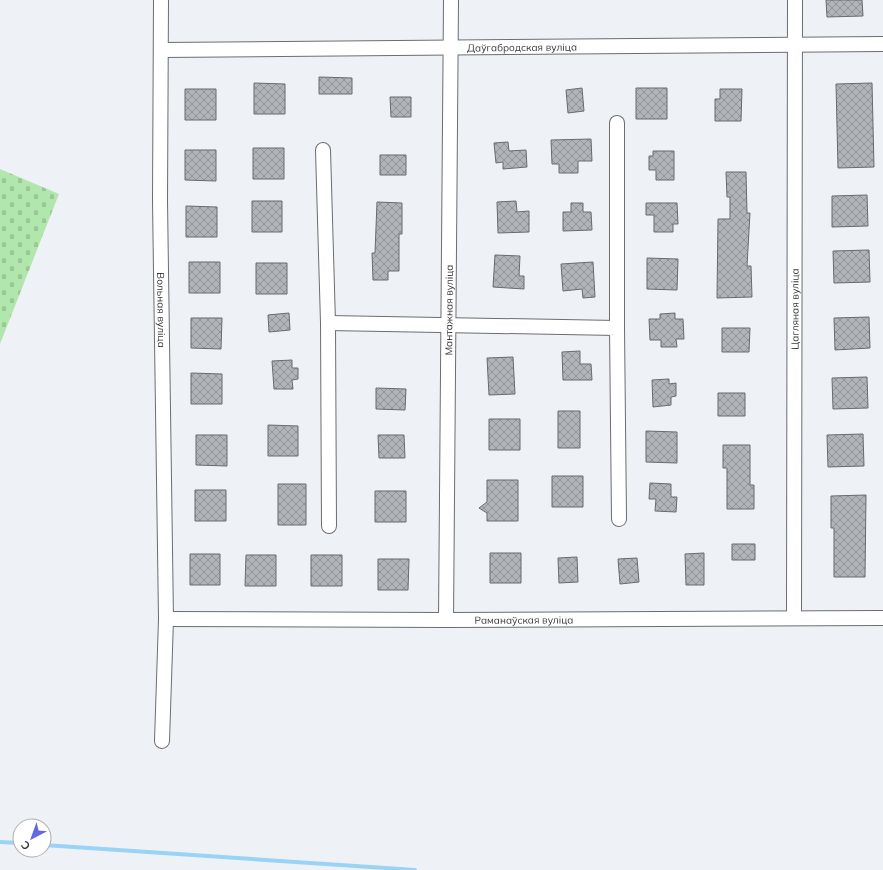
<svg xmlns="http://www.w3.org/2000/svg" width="883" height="870" viewBox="0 0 883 870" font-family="Mulish,sans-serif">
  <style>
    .cemetery { fill: url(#cemetery-stones) }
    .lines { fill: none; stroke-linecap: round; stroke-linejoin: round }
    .stream { stroke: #9ad3f5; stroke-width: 4 }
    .building { fill: url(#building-cross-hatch); stroke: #666b6e }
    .minor-casing { stroke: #6a6e71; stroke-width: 16 }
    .minor { stroke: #fff; stroke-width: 14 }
    .labels { text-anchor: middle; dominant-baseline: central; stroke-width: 3; stroke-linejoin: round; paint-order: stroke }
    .street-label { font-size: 10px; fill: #343637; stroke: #fff }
  </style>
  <defs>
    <pattern id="cemetery-stones" width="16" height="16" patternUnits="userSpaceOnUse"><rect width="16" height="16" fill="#b1e7ac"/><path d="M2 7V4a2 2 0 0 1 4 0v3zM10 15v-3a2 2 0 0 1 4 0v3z" fill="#99c795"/></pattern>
    <pattern id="building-cross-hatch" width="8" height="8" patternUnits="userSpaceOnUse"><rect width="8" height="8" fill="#b1b5b9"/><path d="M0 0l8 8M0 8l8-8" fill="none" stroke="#919497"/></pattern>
  </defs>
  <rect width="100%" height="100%" fill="#eef2f6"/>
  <path class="cemetery" d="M 0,169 L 59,194 L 0,344 Z"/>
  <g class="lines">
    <path class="stream" d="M 0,842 L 20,843
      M 44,845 L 415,870"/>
  </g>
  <path class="building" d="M 826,0 L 862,0 L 863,16 L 827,17 Z
    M 319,77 L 352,78 L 352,94 L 319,94 Z
    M 254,83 L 285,84 L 285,114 L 254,114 Z
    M 872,83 L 874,167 L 838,168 L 836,84 Z
    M 582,88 L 584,111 L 568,113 L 566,90 Z
    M 636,88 L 667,88 L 667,119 L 636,119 Z
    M 185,89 L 216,89 L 216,120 L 185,120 Z
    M 720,89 L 742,89 L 741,121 L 715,121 L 715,99 L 720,99 Z
    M 390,97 L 411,97 L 411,117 L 391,117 Z
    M 591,139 L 592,161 L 578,161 L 578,173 L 559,173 L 559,164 L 552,164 L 551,140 Z
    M 508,142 L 509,151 L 526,150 L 527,167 L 503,169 L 503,162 L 496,163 L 494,143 Z
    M 253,148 L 284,148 L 284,179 L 253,179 Z
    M 185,150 L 216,150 L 216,181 L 185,180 Z
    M 653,151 L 674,151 L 674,180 L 656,180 L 656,170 L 649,170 L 649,156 L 653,156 Z
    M 380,155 L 406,155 L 406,175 L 380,175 Z
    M 726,172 L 746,172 L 747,213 L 750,213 L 747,266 L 751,266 L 752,297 L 717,298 L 718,219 L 730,219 L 730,197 L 727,197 Z
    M 867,195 L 868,226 L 832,227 L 832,196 Z
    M 252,201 L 282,201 L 282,232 L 252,232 Z
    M 516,201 L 517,212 L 529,211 L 529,232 L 498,233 L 497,202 Z
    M 377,202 L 402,203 L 402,234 L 399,234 L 399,271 L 388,271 L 388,280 L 373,280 L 372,253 L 375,253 Z
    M 571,203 L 583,203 L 583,212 L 591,212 L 592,230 L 563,231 L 563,212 L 571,212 Z
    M 646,203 L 677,203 L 678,224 L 673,224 L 673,232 L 654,232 L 654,215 L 646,215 Z
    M 186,206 L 217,207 L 217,237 L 186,237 Z
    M 869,250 L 870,282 L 834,283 L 833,251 Z
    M 495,255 L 520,256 L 519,276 L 524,276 L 524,289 L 493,287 Z
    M 647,258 L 678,259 L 677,290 L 647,289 Z
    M 189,262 L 220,262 L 220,293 L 189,293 Z
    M 593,262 L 595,297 L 583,298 L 582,289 L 563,291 L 561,264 Z
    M 256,263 L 287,263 L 287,294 L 256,294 Z
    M 289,313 L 290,330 L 269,332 L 268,315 Z
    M 675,313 L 675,319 L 683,319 L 684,339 L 676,339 L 677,347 L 661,347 L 661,340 L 650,340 L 649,319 L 660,319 L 660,314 Z
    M 869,317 L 870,348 L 835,350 L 834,318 Z
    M 191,318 L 222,318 L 221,349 L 191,348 Z
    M 722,328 L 750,328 L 749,352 L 722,352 Z
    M 580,351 L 580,364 L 591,364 L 592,380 L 563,380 L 562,352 Z
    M 513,357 L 515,394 L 489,395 L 487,358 Z
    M 292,360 L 292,368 L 298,368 L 298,379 L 292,380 L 293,389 L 274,389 L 272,361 Z
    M 191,373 L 222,374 L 222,404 L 191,404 Z
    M 867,377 L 868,408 L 833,409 L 832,378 Z
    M 669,379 L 669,384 L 676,383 L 676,396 L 671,397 L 671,405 L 653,407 L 652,380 Z
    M 376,388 L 406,389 L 405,410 L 376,409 Z
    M 718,393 L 745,393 L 745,416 L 718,416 Z
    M 558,411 L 580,411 L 580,448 L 558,448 Z
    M 489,419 L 520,419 L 520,450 L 489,450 Z
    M 268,425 L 298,426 L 298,456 L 268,456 Z
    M 646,431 L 677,432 L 677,463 L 646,462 Z
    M 863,434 L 864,466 L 828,467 L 827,435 Z
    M 196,435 L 227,435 L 227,466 L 196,465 Z
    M 378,435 L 404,435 L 405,458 L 379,458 Z
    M 723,445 L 750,445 L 750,485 L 754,485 L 754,509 L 727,509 L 727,468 L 723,468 Z
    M 552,476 L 583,476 L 583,507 L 552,507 Z
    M 487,480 L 518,480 L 518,521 L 487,521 L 487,513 L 479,508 L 487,502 Z
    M 650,483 L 671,484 L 671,497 L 677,497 L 676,512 L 655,511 L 656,499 L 649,499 Z
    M 278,484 L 306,484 L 306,525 L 278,525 Z
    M 195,490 L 226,490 L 226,521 L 195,521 Z
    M 375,491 L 406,491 L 406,522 L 375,522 Z
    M 866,495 L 865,577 L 834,577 L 834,528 L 831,528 L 831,496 Z
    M 732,544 L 755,544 L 755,560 L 732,560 Z
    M 490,553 L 521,553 L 521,583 L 490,583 Z
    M 704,553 L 704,585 L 686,585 L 685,554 Z
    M 190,554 L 220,554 L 220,585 L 190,585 Z
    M 246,555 L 276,555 L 276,586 L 245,586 Z
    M 311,555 L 342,555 L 342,586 L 311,586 Z
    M 577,557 L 578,582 L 559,583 L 558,558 Z
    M 637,558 L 639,582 L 620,584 L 618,559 Z
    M 378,559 L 409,559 L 408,590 L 378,590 Z"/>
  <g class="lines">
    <g class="minor-casing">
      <g id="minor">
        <path id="s1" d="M 161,0 L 160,201 L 166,619 L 162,741"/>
        <path id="s2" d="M 161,50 L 883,44"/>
        <path d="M 323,150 L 328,323 L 329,526"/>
        <path d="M 328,323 L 617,328 L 619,519"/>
        <path d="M 617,328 L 617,123"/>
        <path id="s3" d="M 794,618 L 795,0"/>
        <path id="s4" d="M 166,619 L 446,620 L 883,618"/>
        <path id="s5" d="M 446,620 L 451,0"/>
      </g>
    </g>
    <use href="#minor" class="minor"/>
  </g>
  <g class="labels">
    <g class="street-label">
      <text stroke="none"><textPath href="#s2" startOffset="361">Даўгабродская вуліца</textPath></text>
      <text stroke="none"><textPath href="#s3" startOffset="309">Цагляная вуліца</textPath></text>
      <text stroke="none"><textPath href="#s1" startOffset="310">Вольная вуліца</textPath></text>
      <text stroke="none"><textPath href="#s5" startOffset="310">Мантажная вуліца</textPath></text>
      <text stroke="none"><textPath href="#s4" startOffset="358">Раманаўская вуліца</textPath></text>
    </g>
  </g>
  <g transform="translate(32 838) rotate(221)"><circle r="19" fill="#ffffff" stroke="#aeafaf"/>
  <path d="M0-3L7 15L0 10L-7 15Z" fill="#606ae2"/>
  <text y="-6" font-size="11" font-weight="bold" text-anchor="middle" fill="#343637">С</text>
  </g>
</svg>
